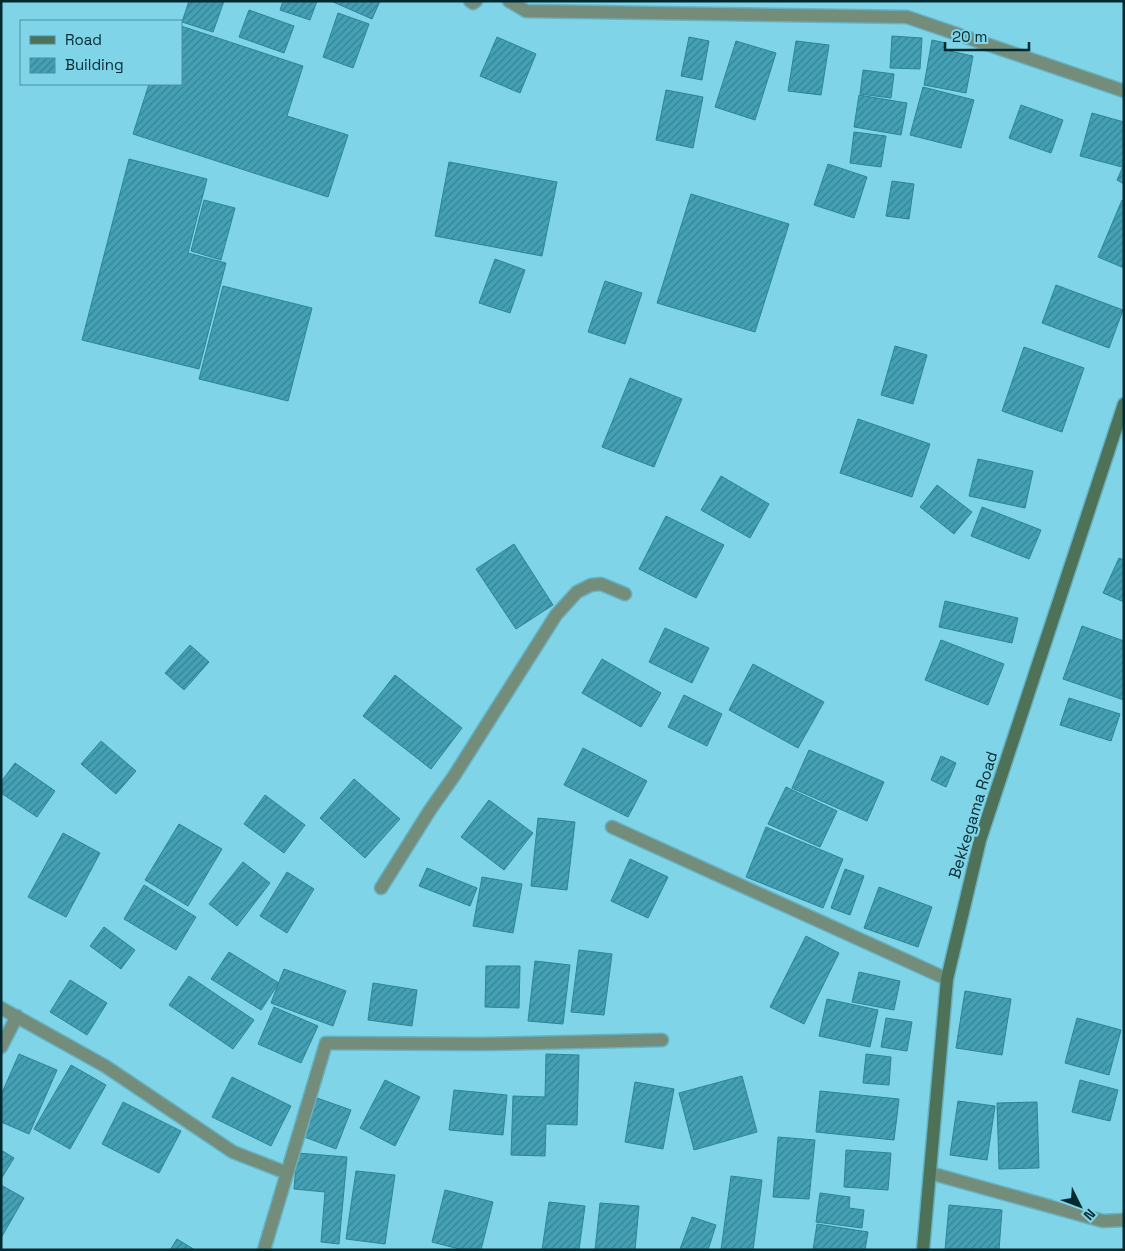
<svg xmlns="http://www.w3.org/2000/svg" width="1125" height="1251" viewBox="0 0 1125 1251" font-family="'Space Grotesk',sans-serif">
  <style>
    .building { fill: url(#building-hatch); stroke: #2c8597 }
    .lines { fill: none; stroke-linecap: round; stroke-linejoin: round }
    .street-casing { stroke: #66b2c2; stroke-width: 15 }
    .secondary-casing { stroke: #66b2c2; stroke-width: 15 }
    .street { stroke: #748d7b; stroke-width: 12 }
    .secondary { stroke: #4d7258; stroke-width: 12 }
    .labels { text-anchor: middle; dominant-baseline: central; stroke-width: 5; stroke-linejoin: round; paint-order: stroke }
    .street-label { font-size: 16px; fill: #032930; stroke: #7fd4e7 }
  </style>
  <defs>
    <pattern id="building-hatch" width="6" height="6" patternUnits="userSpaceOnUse" patternTransform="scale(1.25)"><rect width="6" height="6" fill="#44a0b4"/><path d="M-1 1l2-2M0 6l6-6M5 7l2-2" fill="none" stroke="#378293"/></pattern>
  </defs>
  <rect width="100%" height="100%" fill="#7fd4e7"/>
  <path class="building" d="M 189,1 L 224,1 L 213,32 L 182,22 Z
    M 283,1 L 317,1 L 310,20 L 280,10 Z
    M 331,1 L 380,1 L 372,19 Z
    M 249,10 L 294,26 L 284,53 L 239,37 Z
    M 338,13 L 369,24 L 353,68 L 323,57 Z
    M 181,26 L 303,66 L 287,116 L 348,135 L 328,197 L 133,134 L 149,84 L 181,84 Z
    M 892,36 L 922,38 L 920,69 L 890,68 Z
    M 497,37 L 536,54 L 520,93 L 480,76 Z
    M 689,37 L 709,41 L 702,80 L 681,76 Z
    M 932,40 L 946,43 L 945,50 L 973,56 L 966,93 L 924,85 Z
    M 736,41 L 776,53 L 755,120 L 715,107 Z
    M 796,41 L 829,45 L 821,95 L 788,91 Z
    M 863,70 L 894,74 L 891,98 L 860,94 Z
    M 923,87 L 974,100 L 961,148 L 910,135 Z
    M 666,90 L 703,97 L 693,148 L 656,140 Z
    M 859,95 L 907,103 L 901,135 L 854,127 Z
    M 1021,105 L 1063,120 L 1051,153 L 1009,138 Z
    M 1092,113 L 1124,122 L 1124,159 L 1122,167 L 1080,156 Z
    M 854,132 L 886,136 L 881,167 L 850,163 Z
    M 129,159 L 207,179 L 188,253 L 226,263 L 199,369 L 82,340 Z
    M 449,162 L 557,182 L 542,256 L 435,236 Z
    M 828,164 L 867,177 L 854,218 L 814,205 Z
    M 1124,164 L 1124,184 L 1117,180 Z
    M 892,181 L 914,184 L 909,219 L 886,216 Z
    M 691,194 L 789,224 L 755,332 L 657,303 Z
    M 204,200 L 235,208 L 221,260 L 191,251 Z
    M 1122,200 L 1124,201 L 1124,268 L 1098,257 Z
    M 495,259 L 525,270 L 510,313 L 479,303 Z
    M 605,281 L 642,293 L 625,344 L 588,332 Z
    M 1056,285 L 1123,310 L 1109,348 L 1042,323 Z
    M 223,286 L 312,308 L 288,401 L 199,379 Z
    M 895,346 L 927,355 L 913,404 L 881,395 Z
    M 1024,347 L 1084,368 L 1062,432 L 1002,411 Z
    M 630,378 L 682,399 L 654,467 L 602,447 Z
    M 858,419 L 930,444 L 912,497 L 840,473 Z
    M 978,459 L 1033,471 L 1025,508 L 969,496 Z
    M 721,476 L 769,504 L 750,538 L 701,510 Z
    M 937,485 L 972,512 L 954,534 L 920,507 Z
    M 982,507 L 1041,530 L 1029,559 L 971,536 Z
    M 666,516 L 724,545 L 696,598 L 639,569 Z
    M 514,544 L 553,605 L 516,629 L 476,569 Z
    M 1119,558 L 1124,560 L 1124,602 L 1103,593 Z
    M 945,601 L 1018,618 L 1012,643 L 939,627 Z
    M 1082,626 L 1124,641 L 1124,700 L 1063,679 Z
    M 665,628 L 709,648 L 692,683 L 649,662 Z
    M 941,640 L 1004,664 L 988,705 L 925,680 Z
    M 190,645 L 209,662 L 184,690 L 165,673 Z
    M 602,659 L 661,693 L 641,727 L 582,693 Z
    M 753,664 L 824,702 L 798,748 L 729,710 Z
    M 395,675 L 462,728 L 431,769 L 363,716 Z
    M 684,695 L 722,714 L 707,746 L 668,727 Z
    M 1069,698 L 1120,714 L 1111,741 L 1060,725 Z
    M 101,741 L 136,771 L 116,794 L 81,764 Z
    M 583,748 L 647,781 L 628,817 L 564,785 Z
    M 809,750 L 884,782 L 867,821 L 792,788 Z
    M 941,756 L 956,763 L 946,787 L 931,780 Z
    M 15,763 L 55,791 L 37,817 L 1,793 L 1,782 Z
    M 354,779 L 400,819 L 365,858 L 320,818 Z
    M 786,787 L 837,811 L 820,847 L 768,824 Z
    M 265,795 L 305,825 L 284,853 L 244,824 Z
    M 489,800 L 533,833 L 504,870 L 461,837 Z
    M 538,818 L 575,822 L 567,890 L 531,886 Z
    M 179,824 L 222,849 L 188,906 L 145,880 Z
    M 766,827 L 843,859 L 823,908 L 746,877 Z
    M 63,833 L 100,853 L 66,917 L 28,897 Z
    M 630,859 L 668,877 L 648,918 L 611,901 Z
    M 243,862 L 270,883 L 237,926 L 209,904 Z
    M 427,868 L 477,888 L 470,906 L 419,886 Z
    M 845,869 L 864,876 L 850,915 L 831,908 Z
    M 287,872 L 314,889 L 287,933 L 260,916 Z
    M 482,877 L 522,884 L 513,933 L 473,926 Z
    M 144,885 L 196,917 L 176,950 L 124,919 Z
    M 879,887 L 932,907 L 918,947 L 864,928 Z
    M 104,927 L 135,950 L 121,969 L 90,946 Z
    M 806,936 L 839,953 L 804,1024 L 770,1007 Z
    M 579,950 L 612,954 L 604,1015 L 571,1012 Z
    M 229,952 L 279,983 L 261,1010 L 211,979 Z
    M 535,961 L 570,965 L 563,1024 L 528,1021 Z
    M 486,966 L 520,966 L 519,1008 L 485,1007 Z
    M 284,969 L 346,991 L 333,1026 L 271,1003 Z
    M 859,972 L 900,981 L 894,1010 L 852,1002 Z
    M 189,976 L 254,1020 L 233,1049 L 169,1005 Z
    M 70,980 L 107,1003 L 87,1035 L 50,1012 Z
    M 373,983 L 417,990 L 412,1026 L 368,1020 Z
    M 965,991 L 1011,999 L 1002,1055 L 956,1048 Z
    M 827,999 L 878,1010 L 870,1047 L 819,1036 Z
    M 274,1007 L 318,1026 L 301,1063 L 258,1044 Z
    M 886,1018 L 912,1022 L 907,1051 L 881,1047 Z
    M 1077,1018 L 1121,1030 L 1109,1075 L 1065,1063 Z
    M 19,1054 L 57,1070 L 29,1134 L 1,1122 L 1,1095 Z
    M 546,1054 L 579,1055 L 577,1125 L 546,1124 L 545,1156 L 511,1155 L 513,1096 L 545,1097 Z
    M 866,1054 L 891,1057 L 889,1085 L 863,1083 Z
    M 71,1065 L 106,1085 L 70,1149 L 34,1129 Z
    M 742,1076 L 757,1132 L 694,1150 L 679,1093 Z
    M 232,1077 L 291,1106 L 271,1146 L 212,1117 Z
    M 385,1080 L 420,1097 L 395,1146 L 360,1128 Z
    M 1080,1080 L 1118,1090 L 1110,1121 L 1072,1112 Z
    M 635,1082 L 674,1089 L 663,1149 L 625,1142 Z
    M 454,1090 L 507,1095 L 503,1135 L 449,1130 Z
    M 820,1091 L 899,1099 L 894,1140 L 816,1132 Z
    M 317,1098 L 351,1110 L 336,1149 L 302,1136 Z
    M 958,1101 L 995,1106 L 987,1160 L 950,1155 Z
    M 123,1102 L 181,1131 L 159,1173 L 102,1144 Z
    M 1037,1102 L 1039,1168 L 999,1169 L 997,1103 Z
    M 778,1137 L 815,1140 L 809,1199 L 773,1197 Z
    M 1,1150 L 14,1158 L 1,1179 Z
    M 846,1150 L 891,1153 L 888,1190 L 844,1187 Z
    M 297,1153 L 347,1157 L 339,1244 L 321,1242 L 325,1192 L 294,1189 Z
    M 356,1171 L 395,1175 L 385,1244 L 346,1239 Z
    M 731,1176 L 762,1180 L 753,1250 L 721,1250 Z
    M 1,1185 L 24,1198 L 1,1238 Z
    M 445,1190 L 493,1202 L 481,1250 L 463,1250 L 432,1242 Z
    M 820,1193 L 850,1197 L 849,1208 L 864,1210 L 862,1228 L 816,1222 Z
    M 549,1202 L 585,1206 L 579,1250 L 542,1250 Z
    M 600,1203 L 639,1206 L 635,1250 L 595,1250 Z
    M 949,1205 L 1002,1210 L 999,1250 L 945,1250 Z
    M 692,1217 L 716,1225 L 708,1250 L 680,1249 Z
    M 817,1224 L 868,1232 L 865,1250 L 813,1250 Z
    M 177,1239 L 195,1250 L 170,1250 Z"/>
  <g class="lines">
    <g class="street-casing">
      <path id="street" d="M 470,1 L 473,3 L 476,1
        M 509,1 L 526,11 L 907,17 L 1124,91
        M 612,827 L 947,979
        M 381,888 L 430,810 L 454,776 L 556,615 L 577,592 L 591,585 L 601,584 L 625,594
        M 1,1008 L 105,1066 L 233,1152 L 287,1173
        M 1,1047 L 17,1016
        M 930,1173 L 1103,1221 L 1124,1220
        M 264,1250 L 326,1043 L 482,1044 L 662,1040"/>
    </g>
    <g class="secondary-casing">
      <path id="secondary" d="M 923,1250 L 947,979 L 980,840 L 1124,404"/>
    </g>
    <use href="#street" class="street"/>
    <use href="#secondary" class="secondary"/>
  </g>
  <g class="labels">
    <g class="street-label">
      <text transform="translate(973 815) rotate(-73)">Bekkegama Road</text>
    </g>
  </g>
  <rect width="1125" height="1251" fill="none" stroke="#032930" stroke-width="5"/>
  <rect x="20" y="20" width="162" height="65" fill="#7fd4e7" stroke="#4d909e"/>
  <rect x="30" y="36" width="25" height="8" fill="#4d7258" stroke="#4d909e"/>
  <text x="65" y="45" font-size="15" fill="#032930">Road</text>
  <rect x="30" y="58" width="25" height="15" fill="url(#building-hatch)" stroke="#4d909e"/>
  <text x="65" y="70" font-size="15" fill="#032930">Building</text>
  <g transform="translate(1080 1206) rotate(132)" stroke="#7fd4e7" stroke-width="4" paint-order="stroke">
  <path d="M0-4L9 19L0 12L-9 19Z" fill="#032930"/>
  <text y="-8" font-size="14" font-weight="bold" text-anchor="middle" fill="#032930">N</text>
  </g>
  <path d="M945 42v8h84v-8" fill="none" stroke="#032930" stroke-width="2.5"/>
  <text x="952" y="42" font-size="15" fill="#032930" stroke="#7fd4e7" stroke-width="4" paint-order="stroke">20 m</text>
</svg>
